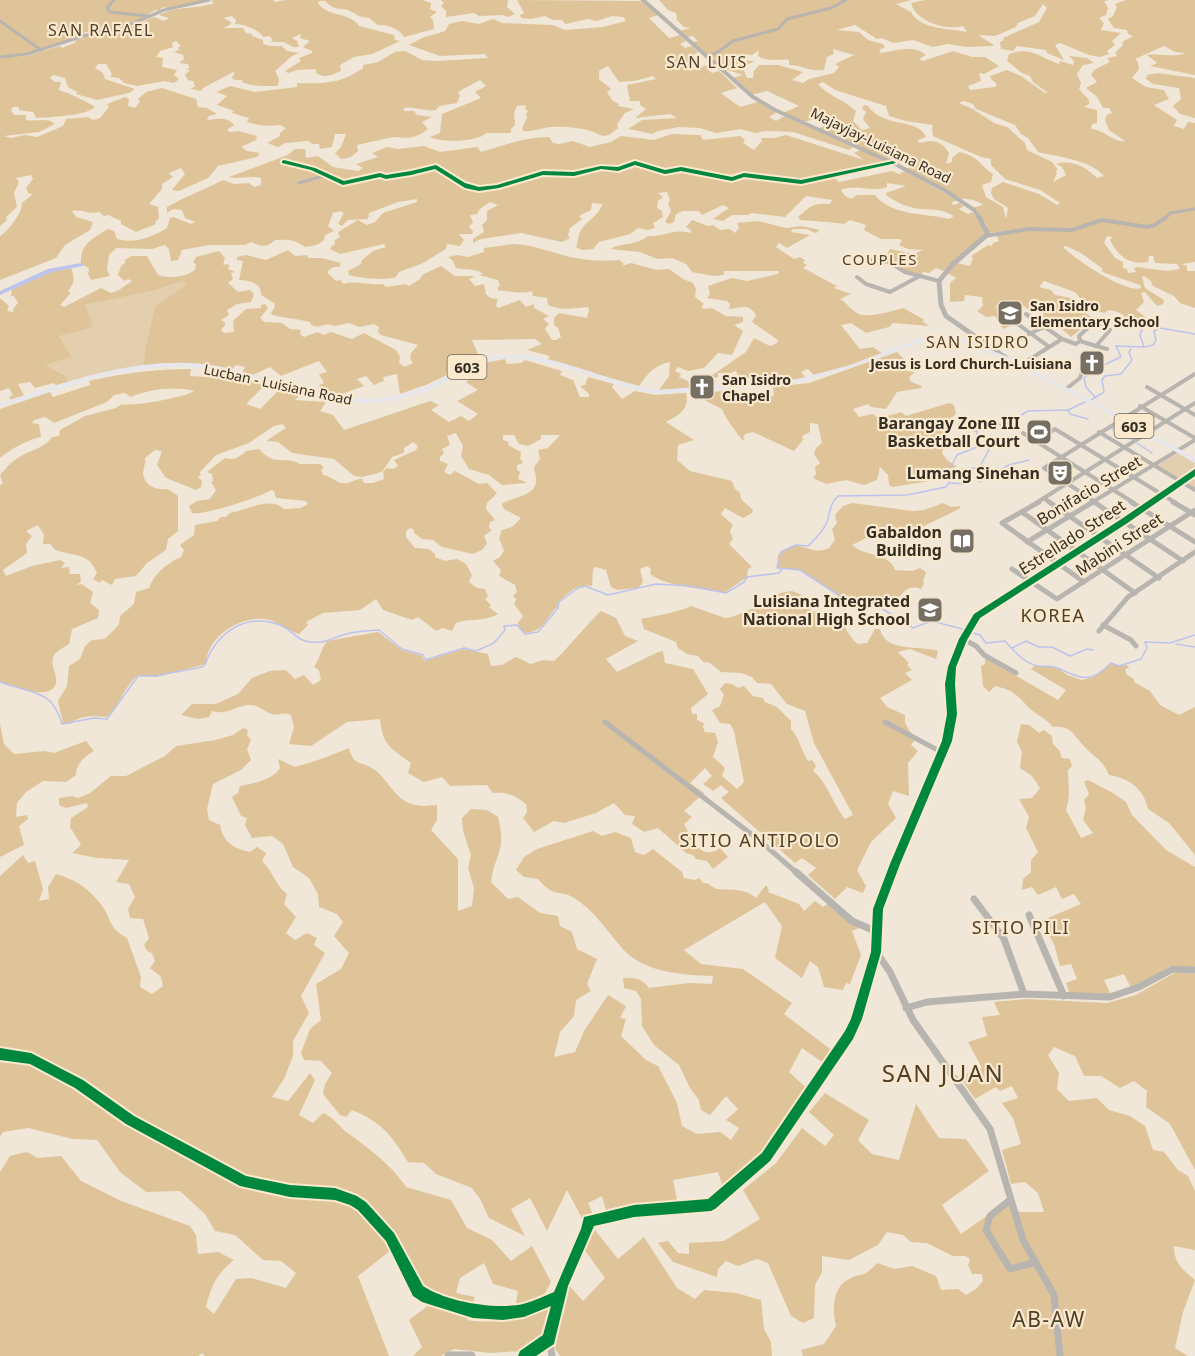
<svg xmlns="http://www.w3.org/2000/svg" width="1195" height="1356" viewBox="0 0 1195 1356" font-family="'Noto Sans',sans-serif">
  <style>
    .green { fill: #e3ceae }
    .forest { fill: #dfc499; fill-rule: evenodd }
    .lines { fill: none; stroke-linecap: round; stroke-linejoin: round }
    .stream { stroke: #bcc3ed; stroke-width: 1.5 }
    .river { fill: #bcc3ed; fill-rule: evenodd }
    .minor-far3 { stroke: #b8b4af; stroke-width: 3 }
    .minor-far2 { stroke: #b8b4af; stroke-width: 4 }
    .minor-far1 { stroke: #b8b4af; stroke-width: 5 }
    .minor { stroke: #b8b4af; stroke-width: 7 }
    .tertiary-far3 { stroke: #b8b4af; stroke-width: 4 }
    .tertiary-far2 { stroke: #b8b4af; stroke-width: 5 }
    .tertiary-far1 { stroke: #b8b4af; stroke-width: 7 }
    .tertiary { stroke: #b8b4af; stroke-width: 9 }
    .primary { fill: #e7e7eb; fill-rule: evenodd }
    .cycleway-casing { stroke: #fbe9ce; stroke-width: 4 }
    .cycleway { fill: #00873e; fill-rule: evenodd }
    .labels { text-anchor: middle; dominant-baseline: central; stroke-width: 4.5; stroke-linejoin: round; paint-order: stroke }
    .far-street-label { font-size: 14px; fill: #352e24; stroke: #fbe9ce }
    .far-poi-label { font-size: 14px; font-weight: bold; fill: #352e24; stroke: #fbe9ce; text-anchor: start }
    .far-neighbourhood-label { font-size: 15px; letter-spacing: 1.5px; fill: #4e402a; stroke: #fbe9ce }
    .shield { fill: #fbe9ce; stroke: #706657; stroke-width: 1.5 }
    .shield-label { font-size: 15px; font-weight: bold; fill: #352e24 }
    .far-quarter-label { font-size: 16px; letter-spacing: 1.5px; fill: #4e402a; stroke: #fbe9ce }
    .poi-label { font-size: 16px; font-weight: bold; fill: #352e24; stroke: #fbe9ce; text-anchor: end }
    .street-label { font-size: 16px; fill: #352e24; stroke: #fbe9ce }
    .neighbourhood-label { font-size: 18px; letter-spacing: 1.5px; fill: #4e402a; stroke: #fbe9ce }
    .near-neighbourhood-label { font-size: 21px; letter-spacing: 1.5px; fill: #4e402a; stroke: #fbe9ce }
    .near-quarter-label { font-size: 24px; letter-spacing: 1.5px; fill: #4e402a; stroke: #fbe9ce }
  </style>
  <rect width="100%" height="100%" fill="#f0e7d8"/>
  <path class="green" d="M 183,281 L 186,285 L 144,366 L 69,382 L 44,365 L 72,357 L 59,337 L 84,305 L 152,291 Z
    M 1178,453 L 1195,463 L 1195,488 L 1157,466 Z"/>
  <path class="forest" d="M 0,0 L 210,0 L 169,9 L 163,7 L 160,9 L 164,10 L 161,12 L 156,10 L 145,16 L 149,18 L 102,29 L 97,32 L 93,30 L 83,33 L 86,35 L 25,55 L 0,56 Z
    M 214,0 L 273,0 L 275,2 L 285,0 L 422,0 L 431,3 L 430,9 L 437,12 L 430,17 L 433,20 L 434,29 L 404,37 C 401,30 388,24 378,25 L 369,18 C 360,17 359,16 352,12 C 342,6 337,13 325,1 L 319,1 L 318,3 C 326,17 351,12 359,26 L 394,35 L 395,40 L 400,41 L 372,54 L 354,57 L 340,65 L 341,71 C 332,75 326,79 316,73 L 316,69 L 297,70 L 288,73 L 285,71 L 301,61 L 299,58 L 312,53 L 312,51 L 303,47 L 310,41 L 300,38 L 301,34 L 292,38 L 297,41 L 299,47 L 293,47 L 284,42 L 269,42 L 273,41 L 270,36 L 263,37 C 260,30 244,24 235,24 L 236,20 L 232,16 L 223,18 L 231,22 L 230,25 L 223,28 L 243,28 L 246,33 L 252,34 L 252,36 L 263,40 L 263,44 L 270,46 L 282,46 L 287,51 L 299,53 L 292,56 L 275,71 L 279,79 L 278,86 C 265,86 254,87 242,82 L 242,80 L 235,80 L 232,78 L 235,71 L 203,88 L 201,91 L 191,89 L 195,86 L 193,81 L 188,80 L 185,75 L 190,70 L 186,69 L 189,68 L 188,64 L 179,63 L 184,59 L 183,55 L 174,52 L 180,49 L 177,48 L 181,46 L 176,41 L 172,43 L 173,47 L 160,51 L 156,57 L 163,58 L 162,67 L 177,70 L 174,75 L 179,79 L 174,83 L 165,81 L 137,86 L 124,83 L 119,78 L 110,77 L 112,74 L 106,64 L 98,64 L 95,68 L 103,73 L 105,79 L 135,89 L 129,93 L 97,100 L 76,94 L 77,92 L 68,87 L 65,78 L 53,75 L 50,78 L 55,82 L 61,82 L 59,90 C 71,94 84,100 95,107 C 86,116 51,117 36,118 L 33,112 L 19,110 L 19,107 L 13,107 L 11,110 L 14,115 L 26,115 L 26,120 C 36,122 48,117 55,124 L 39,132 L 4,136 L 11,138 L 25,135 L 37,137 L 63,126 L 66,119 L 88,117 L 93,120 L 100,118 L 109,107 L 107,104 L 125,97 L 129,99 L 128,106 L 135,108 L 140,101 L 138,99 L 146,92 L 162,88 L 196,99 L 198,107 L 207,108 L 217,114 L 209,116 L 207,120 C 217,119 227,116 234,125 L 227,130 L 230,132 L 239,131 L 257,136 L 255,138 L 258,139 L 241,147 L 247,151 L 260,153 L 257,157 L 218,166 L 208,178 L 179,191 L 172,190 L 185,174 L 181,168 L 169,173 L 173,177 L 162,184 L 162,189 L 149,204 L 158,207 L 159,218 L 155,222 L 156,224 L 136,232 L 121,224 L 121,221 L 108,215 L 104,216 L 99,212 C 90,215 82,209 72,211 L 76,217 L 93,222 L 90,230 L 65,245 L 56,258 L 0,280 L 0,236 C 8,231 23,212 22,203 L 33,194 L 28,193 L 26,188 L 33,179 L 31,175 L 16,178 L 19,182 L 14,193 L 17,207 L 6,217 L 7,220 L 0,226 L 0,57 L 26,56 L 60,46 L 62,48 L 77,42 L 74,41 L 94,34 L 96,35 L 108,32 L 107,30 L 131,25 L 134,29 L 141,27 L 138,24 L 154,17 L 164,21 L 169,18 L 159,15 C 177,5 196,10 214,3 L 211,1 Z
    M 441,0 L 508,0 L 507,7 L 515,14 L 508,17 L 502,15 L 479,16 L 474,13 L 446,17 L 446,11 L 441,6 L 444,3 Z
    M 517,0 L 643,1 L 641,3 L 646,3 L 658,15 L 649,18 L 669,38 L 680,35 L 686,41 L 680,44 L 685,48 L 692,46 L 698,52 L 690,57 L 695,60 L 681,65 L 690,71 L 710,64 L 715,67 L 708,70 L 712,73 L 719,71 L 737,88 L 721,93 L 740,107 L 758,102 L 776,113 L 769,117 L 776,121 L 785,116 L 853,147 L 849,150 L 793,132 L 766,131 L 755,133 L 741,129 L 716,133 L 700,128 L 679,127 L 658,131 L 652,134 C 643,132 636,130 628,129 L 642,120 L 677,118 L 670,114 L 635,118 L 646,109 L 640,105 L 640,101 L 630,101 L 627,85 L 656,79 L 653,76 L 634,81 L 619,82 L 608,66 L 599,71 L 599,79 L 611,89 L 607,92 L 613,101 L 619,104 L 618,106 L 634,109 L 625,113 L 617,124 L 618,128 L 609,135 L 602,136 C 590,128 565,126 551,127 C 541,128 532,132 523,131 L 522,128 L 527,118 L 526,113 L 529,112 L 525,109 L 526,105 L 517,106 L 514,113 L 515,125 L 511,129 L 511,133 L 486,133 C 479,142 439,143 430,137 L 440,133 L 442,114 L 481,98 L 475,92 L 486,86 L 480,80 L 458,92 L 460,96 L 457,103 L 439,106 L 436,110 C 425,112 415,106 404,108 L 404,111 L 414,111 L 417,115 L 432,117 L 422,122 L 428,129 C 416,138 409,139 395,137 C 391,137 362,144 357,145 L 358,151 C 352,157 349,158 341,159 L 335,153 L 341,147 L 346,134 L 335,134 L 332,147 L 320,149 L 319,144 L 312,144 L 308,141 L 285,143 L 278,147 L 267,143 L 280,136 L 280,133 L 286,128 L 280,125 C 270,127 256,125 247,122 L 249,118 L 232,113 L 234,111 L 217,105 L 227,96 L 216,92 L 230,86 L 255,92 L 297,87 L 297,83 C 323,84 341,84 363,68 L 363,65 L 378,62 L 395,52 L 405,51 L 422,60 L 437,61 L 488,58 L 485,54 L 440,56 L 409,45 L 422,38 L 445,31 L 449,24 L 462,21 L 479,24 L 493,19 L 502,23 L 553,25 L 565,30 L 603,27 L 626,21 L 623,17 L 612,16 L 597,21 L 588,19 L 565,24 L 562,20 L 553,20 L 545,16 L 531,19 L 521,18 L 520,15 L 524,13 Z
    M 659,0 L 912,0 L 896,4 L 911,12 C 920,30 950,28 967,32 L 963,26 C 947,31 916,22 911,3 L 925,0 L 1109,0 L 1104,1 L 1108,8 L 1106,15 L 1099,18 L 1104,23 L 1101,30 L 1121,33 L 1112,41 L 1115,45 L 1107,51 L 1109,54 L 1100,57 L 1089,55 L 1060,43 L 1055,45 L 1064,60 L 1047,53 L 1046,50 L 1017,46 L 1013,51 L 1001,49 L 1000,42 L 1004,40 L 1003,38 L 1039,22 L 1047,8 L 1043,4 L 1035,16 L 1018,23 L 1016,27 L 995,36 L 978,35 L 994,45 L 992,46 L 967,47 L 948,44 L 933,47 L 913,40 L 894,43 L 881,38 L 877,39 L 855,25 L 837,30 L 859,32 L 868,40 L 883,44 L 885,47 L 879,50 L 881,53 C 894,51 914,44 926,55 L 919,59 L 923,61 L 953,51 L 972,57 L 985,57 L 999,66 L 984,74 L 979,73 L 981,81 L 968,86 L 970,90 L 995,87 L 997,84 L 991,79 L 990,76 L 1007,70 L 1021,76 L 1045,93 L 1048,93 L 1033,82 L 1030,76 L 1022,73 L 1007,61 L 1009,54 C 1031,46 1040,58 1059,64 L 1060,61 L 1073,65 L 1074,61 L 1069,56 L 1087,58 L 1094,63 L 1083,65 L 1077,74 L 1081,83 L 1079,89 L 1089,100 L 1089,104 L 1084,107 L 1097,110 L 1097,123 L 1092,124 L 1091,129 C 1103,129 1114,143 1125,141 L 1109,130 L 1105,120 L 1107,115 L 1112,113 L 1109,108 L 1103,108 L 1097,97 L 1086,88 L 1097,82 L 1091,75 L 1094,70 L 1110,62 L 1107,58 L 1117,56 L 1115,53 L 1123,45 L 1122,42 L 1133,36 L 1128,34 L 1127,30 L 1114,28 L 1108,19 L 1113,16 L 1117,7 L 1115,4 L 1126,0 L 1195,0 L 1195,75 L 1150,66 L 1157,63 L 1147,55 C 1161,53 1174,58 1186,53 L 1175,52 L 1164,46 L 1135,59 L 1138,62 L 1139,69 L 1132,78 L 1146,87 L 1164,90 L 1169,99 L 1154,105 L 1177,120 L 1174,126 L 1184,129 L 1188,122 L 1195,123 L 1195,262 L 1181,264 L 1187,266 L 1187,271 L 1195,271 L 1195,308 L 1180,303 L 1174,296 L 1153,286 L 1151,281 L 1144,276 L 1142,277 L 1145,288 L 1164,300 L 1163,304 L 1157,306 L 1145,292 L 1141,293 L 1144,302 L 1136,310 L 1148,319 L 1141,324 L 1140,329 L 1127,324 C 1126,313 1119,312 1109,310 L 1104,313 L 1093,310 L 1091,303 L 1080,298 L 1075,292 L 1044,281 L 1039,287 L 1051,290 L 1055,295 L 1071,298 L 1072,306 C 1080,307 1085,315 1095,318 L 1071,337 L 1055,323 L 1042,317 L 1044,314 L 1037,310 L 1030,311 L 1019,302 L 1013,304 L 1009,302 L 995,307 L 1015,324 L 1003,329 L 995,316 L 986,317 L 977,311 L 983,306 L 982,297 L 965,295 L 964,301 L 950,302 L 950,283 L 956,278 L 946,272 L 957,263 L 970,266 L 973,258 L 971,256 L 988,245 L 992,246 L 993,243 L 999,241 L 997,236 L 1006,233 L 1003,231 L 989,233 L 987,225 L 972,208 L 983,205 C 978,201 968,198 960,199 L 907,169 L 919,161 L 917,159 L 895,164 L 885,160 L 882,163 L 887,166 L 834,177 L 839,182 L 892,171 L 899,174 L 905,171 L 957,200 L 951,203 L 954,205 L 959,203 L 964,206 L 959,209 L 968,214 L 972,212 L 980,221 L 986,233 L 944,271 L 936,268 L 929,273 L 923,272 L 922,275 L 928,276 L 927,278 L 899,269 L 891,263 L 892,260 L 887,254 L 890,249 L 914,254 L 923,250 L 908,249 L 899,245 L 902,241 L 900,239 L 881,239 L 864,230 L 866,225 L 850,220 L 844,224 C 829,222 816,221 800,220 L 798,217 C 812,205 813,203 830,204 L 832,200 L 806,196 L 785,217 L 752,213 L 748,215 L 732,215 L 723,221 L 713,219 L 729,208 L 723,205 L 702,215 L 699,211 L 683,211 L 676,214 L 674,222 L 669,224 L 665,222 L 671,211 L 668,203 L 670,200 L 667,192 L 658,193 L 663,197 L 658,201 L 657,208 L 662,211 L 663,217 L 653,223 L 655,228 L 648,230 L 638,228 L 630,234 L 599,242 L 593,249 L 582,250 L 576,247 C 578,243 578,237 579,234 C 584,221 600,216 602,204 L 592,203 L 591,210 L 579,216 L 582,219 L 570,228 L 568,235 L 570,238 L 562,242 L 521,233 L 481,239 L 473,243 L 473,239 L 484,232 L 482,225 L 487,220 L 487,211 L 498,205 L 490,202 L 480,209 L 477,214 L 470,215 L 473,222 L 469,227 L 473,231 L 472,234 L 459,234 L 464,240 L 460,246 L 447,244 L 446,249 L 421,264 L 399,272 L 396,277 C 385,281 360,278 349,275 L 348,271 L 361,264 L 362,260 L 373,251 L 386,247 L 384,244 L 340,254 L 330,249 L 332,246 L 335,244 L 334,241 L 340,237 L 338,232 L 358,220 L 367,225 L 375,222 L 383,213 L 417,202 L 417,199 L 398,202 L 369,213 L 368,219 L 348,220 L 342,226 L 338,224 L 344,213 L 340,211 L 333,213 L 328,226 L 334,231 L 325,235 L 324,240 C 319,245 313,246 305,247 C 295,240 288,239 275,240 C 266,248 262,247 251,242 L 245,245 L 209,245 L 182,250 L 178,260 L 171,261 L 169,249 L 165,245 L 152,249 L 116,248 L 109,255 L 107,270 L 110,276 L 91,280 L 88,274 L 89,268 L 81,264 C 79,245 93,238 108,229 L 114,231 L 117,239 C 135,244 152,237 167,228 L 170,218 L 173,217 L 191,224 L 195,222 L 185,218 L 182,210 L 173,209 L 167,213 L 167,207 C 184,197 204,190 223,180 L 234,184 L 249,183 L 254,187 L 261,185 L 261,178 C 249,175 237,180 229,177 L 288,155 L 295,149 L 305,149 L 306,158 L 318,156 L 333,167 L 358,171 L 363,168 L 356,164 L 378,157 L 372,153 L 387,147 L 398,149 L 424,146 L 440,152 L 477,147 L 481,152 C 505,145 525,137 549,137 L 553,143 L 559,144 L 573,141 L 590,147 L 611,142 L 621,136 L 654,140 L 672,134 L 700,135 L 703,140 L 740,136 L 745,140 L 743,143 L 754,150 L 762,141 L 761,138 L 774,138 L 786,135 L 864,160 L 854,153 L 860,150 L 818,129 L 828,124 L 816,119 L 803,122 L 783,113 L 799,106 L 767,91 L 751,95 L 732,78 L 743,75 L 728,70 L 724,71 L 721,69 L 727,67 L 725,65 L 713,62 L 715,60 L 712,57 L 708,57 L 690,42 L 698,41 L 693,36 L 685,37 L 679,31 L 691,28 L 684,27 L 677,20 L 676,13 L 668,10 ZM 833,49 L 854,55 L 835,64 L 839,67 L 834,73 L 809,79 L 803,83 L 792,80 L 803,72 L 778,65 L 759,65 L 754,71 L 753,78 L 747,78 L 742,67 L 755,61 L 731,60 L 741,54 L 752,55 L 759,50 L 758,56 C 769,63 779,58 789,60 L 789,65 C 802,65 810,72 824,70 L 827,57 L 834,54 ZM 823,82 L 835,90 L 886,106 L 889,116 L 906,121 L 933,125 L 932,128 L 933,136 L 981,157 L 991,159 L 991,165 L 1005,179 L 1040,190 L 1060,203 L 1057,205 L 1039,194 L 1003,182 L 992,188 L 991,193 L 994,199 L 1008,208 L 1006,219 L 1003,207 L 986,197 L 982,185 L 991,182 L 993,174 C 979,165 979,156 959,152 L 952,158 L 952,162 L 946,164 L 949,153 C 941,140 933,140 919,143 L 918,140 L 926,137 C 918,117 884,129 868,106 L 864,105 L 862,108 L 866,112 L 863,119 L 870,128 L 862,130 L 853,121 L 856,111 C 844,100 829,96 818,84 ZM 964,101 L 973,104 L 976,109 L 1015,125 L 1021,134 L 1028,138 L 1038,152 C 1060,157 1090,160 1104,176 L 1097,178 C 1086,167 1072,159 1056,164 L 1062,167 L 1066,175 L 1053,182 L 1057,173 L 1055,171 L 1058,170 L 1052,162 L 1027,150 L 1025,143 L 1007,127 L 994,123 L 973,109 L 959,103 ZM 887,183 L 906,186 L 886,193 L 887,196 C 894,200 902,205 910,207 C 927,212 937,206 954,216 L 949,219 C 925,213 891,216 875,195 L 857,195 L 851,199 L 845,196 L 841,190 C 856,183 872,193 887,187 ZM 1107,236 L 1112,237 L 1110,240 C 1117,255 1130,266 1148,262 L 1149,256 L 1153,256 L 1155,263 L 1177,264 L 1180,269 L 1167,271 L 1137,267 L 1134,268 L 1136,272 L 1128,273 L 1127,269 L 1123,268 L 1123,262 L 1115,258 L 1104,243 ZM 1066,246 L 1081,253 L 1103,269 L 1101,270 L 1105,273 L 1140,285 L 1141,288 C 1126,294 1073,258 1063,247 Z
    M 1158,73 L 1195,78 L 1195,118 L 1180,114 L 1173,106 L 1181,99 L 1179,88 L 1153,84 L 1146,79 L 1147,75 Z
    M 692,220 L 708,226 L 713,225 L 720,230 L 730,229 L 735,233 L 739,228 L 737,223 L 758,221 L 786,228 L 802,226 L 820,230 L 816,233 L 806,229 L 793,229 L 791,232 L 810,235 L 787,248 L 779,243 L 776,247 L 794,259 L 800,257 L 805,260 L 803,263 L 807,265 L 803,268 L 837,286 L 834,288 L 851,294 L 840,299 C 847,303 852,311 859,314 C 868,318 894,311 903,308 L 925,320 L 922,321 L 929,326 L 893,323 L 889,327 L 866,333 L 851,323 L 841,325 L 860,349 L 873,347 L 883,354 L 816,377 L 808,369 L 801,372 L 808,380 L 770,383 L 767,377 L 751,378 L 738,376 L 736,371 L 724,375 L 723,373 L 718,373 L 718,377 L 709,379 L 711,376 L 746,352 L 754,338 L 770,346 L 777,343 L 778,340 L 752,322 L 756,315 C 748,303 741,308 729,309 L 730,304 L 727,301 L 707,298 L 710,294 L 708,286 L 732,278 L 747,281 L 778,274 L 779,271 L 724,271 L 724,275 L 714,276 L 692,272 L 686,264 L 672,258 L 657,259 L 640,252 L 610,249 C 623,242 635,246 648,236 C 665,237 673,228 691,233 L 691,230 L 686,227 Z
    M 513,244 C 539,245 557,256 582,259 C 594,261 606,261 619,260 L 624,264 L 622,266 L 631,263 L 657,270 L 669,269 L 683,279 L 693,283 L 696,289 L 695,297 L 704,304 L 702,305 L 703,309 L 712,308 L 726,316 L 743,317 L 743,322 L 734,325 L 743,331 L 732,355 L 718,353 L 704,368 L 688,371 L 678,367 L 675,371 L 681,374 L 679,377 L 688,381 L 690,388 L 659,390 L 669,376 L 670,362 C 655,365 648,373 639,386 L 547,360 L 550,356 L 527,350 L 542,344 L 535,339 L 472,340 L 480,359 L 428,384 L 400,394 L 397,374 L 383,377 L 384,381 L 374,385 L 366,376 L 357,379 L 364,386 L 342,394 L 341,397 L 317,392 L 322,390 L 319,385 L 324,383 L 319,374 L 327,372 L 319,361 L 281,376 L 270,367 L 253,375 L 242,372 L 245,367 L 236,365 L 232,369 L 216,366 L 144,366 L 145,352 L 155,307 L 186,285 L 183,281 L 152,291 L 85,305 L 93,327 L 59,336 L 72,357 L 45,365 L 65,376 L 69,382 L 56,386 L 54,383 L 35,388 L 30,382 L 18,384 L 25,397 L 12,402 L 9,397 L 13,395 L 9,388 L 0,391 L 0,298 L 9,306 L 7,311 L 14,312 L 13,309 L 18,303 L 14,296 L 11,296 L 12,288 L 49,272 L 71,268 C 74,276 76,282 68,291 L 71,293 L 60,305 L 64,307 L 101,288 L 111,293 L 119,290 L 132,281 L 128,279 L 124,281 L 118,275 L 121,266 L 126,262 L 124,261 L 131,256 L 147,256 L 158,275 C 171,279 185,277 195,270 L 196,264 L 193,262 L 196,257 L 219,251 L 225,258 L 223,265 L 227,264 L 230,266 L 228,269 L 235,272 L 231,273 L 233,279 L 228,283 L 238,292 L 250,290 L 254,294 L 251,302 L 237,304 L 227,310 L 229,315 L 221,320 L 225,322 L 225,325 L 221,330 L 224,333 L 234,332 L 233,321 L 246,309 L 261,308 L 261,305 L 265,304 L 268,308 L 260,318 L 264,322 L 282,323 L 290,329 L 301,330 L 300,334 L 304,337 L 317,332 L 324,335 L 331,332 L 352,339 L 364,333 L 396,350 L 400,357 L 399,363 L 405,367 L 413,363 L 410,358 L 411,353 L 418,345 L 381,335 L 378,332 L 379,327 L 374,324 L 359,327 L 349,323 L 335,326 L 328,324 C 322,326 311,329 310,322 C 297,319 285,318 272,315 L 271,313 L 275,307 L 274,303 L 261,295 C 262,284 250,280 239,280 L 243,261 L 237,260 L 237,257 L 246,255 L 266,260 L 288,250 L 295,256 L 307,255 L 308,258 L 322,258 L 341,263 L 339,267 L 333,267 L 327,272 L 336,281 L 340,280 L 344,284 C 352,280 372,286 383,284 L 386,287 L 406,284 L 409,286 L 420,279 L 422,275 L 441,266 L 455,276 L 472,276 L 474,277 L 469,279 L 475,286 L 484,284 L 486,294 L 490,298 L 498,299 L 496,305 L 498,308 L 520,300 L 526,307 L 534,304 L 534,308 L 549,316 L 543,319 L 549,324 L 545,329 L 552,340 L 556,340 L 561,337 L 558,328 L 554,325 L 554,318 L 559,313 L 587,318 L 589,310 L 588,307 C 575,308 560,311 548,305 L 547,298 L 533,296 L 532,291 C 519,295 512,290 499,291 L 497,288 L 500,286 L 498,280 L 479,275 L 483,274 C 475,268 466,270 456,268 L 453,261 L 448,257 L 457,255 L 468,257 L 484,252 L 484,248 Z
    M 897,352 L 908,363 L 901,366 L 907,371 L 915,372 L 909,377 L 911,382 L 922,386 L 921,388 L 897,392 L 886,409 L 871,407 L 868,404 L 853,409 L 859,417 L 873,414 L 884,423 L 888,421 L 884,417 L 901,412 L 906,416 L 949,403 L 954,405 L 956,414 L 947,421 L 952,432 L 946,438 L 942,453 L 947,460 L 956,466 L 943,479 L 892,487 L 889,485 L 888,475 L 880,467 L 877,480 L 864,485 L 846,480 L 826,484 L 813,478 L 816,474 L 815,467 L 820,463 L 814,454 L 816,448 L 822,443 L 818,424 L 810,423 L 810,432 L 802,436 L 803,440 L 794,451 L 753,432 L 745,434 L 743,437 L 745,439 L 742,440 C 736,431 726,420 722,409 L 706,401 L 701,393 L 733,390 L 733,395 L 738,397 L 774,396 L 773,387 L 809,383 Z
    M 505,359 L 507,364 L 521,363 L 525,360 L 562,371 L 560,375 L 573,380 L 580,397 L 589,397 L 589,394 L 580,386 L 585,385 L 588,377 L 614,384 L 612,387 L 622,399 L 635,391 L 655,395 L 686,393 C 690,409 679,415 666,422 L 694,440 L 678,445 L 677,460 L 690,471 L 732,481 L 735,489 L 740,493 L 741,499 L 753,510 L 752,513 L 743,518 L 725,508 L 721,514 L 733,525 L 730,531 L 733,539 L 729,544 L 752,567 L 748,569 L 747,577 L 724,593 C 702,588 667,587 650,574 L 651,569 L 647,566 L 640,569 L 643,582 L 638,588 L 617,590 L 611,587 L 606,570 L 596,567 L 593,569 L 592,586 C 577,583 569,593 558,602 L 558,606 C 545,618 545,631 525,633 L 519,629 L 518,623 L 523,616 L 514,604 L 516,599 L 513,596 L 517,592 L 515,585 L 499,576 L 501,570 L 493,561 L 500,557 L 504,551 L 499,538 L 502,530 L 512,527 L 521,518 L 504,509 L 502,504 C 512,497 536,496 536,481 C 537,476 534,472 534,467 L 540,459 L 538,450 L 548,448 L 560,435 L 541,435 L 541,439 L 528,446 L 519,444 L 514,435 L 503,435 L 503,440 L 509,442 L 508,445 L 521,452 L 520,458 L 523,463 L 517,465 L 517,470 L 520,472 L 518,479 L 526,482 L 526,483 L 502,485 L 489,475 L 469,469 L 461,456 L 463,446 L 456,433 L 447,436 L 450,445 L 442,449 L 444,453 L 440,457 L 440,461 L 448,464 L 444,472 L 450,475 L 455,471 L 479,484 L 487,483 L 497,493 L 487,503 L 486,509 L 495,520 L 490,522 L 489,528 L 492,530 L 484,536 L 487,543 L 482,550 L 473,554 L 442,547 L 433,540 L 422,539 L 414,533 L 414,530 L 410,528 L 406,531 L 406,537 L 415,548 L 429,549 L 435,554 L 435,557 L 445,561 L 457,559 L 466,564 L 472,575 L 469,582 L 477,588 L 485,589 L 488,597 L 485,599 L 491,605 L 489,607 L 498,614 C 486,622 469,618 456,623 L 452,631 L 443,628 L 436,631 L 418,617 L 412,620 L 383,610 L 376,599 L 360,610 L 323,613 L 306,622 L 308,625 L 299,634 C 287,631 277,620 264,619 C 238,617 207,637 206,664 L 156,677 L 138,675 C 122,689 120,706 107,717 C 94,716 80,715 70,724 L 63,723 L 58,701 L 67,686 L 69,666 L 80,659 L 85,646 L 92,640 L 104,639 L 112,632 L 119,624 L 120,616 L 134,604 L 136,592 L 149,588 C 154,574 167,563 181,557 L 184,550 L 180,545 L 194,535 L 195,525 L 217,521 L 221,517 L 226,517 L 230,513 C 247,510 270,496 284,509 L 301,508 L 308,504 L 306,501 L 276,498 L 274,491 L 271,490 C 261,497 202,516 192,513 L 189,506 L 197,501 L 210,499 L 216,490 L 211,482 L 213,481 L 212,474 L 207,472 L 225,458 C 233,461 240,457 246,451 L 259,449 C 262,452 265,455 268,457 C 278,463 290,457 300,464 L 320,464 L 324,468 L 321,470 L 323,475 C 331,476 335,482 342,483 C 350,485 354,478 362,479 L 364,483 L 373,483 L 384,479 L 383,472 L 387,468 L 393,469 L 398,466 L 394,460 L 416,450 L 418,446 L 413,442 L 404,448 L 404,453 L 392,457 L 382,472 L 362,477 L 354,476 L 334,459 L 292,453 L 278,442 L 266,441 L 286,428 L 282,424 L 274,426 L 249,443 L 216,455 L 200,472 L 201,475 L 198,477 L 202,481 L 201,487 L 196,490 L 166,478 L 157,465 L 162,451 L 155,450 L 145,458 C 146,463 143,469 143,474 C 145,487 157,490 168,489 L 178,496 L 178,531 L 168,539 L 166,550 L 147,563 L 136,576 L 115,579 L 112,585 L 102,580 L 100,583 L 93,579 L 97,573 C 88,551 73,557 56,550 C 54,549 52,546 50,544 L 43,544 L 44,535 L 38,525 L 26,531 L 32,536 L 26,544 L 27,553 L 3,570 L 6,576 L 32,566 L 60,560 L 65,563 L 61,568 L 69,567 L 70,574 L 80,574 L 81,581 L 77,585 L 82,584 L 93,592 L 90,603 L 99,610 L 98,618 L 72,629 L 69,644 C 64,647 57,651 54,655 C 49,665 58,674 56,683 C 51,703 11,685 0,682 L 0,485 L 3,484 L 0,475 C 5,469 11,462 18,458 C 29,450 44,449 52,437 L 59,436 L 60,430 L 85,416 L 116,408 L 122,404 C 131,407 187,397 194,391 C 174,386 150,389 131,397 L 125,393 L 114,395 L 107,402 L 54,423 L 45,417 L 34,420 L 32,423 L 39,424 L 41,437 C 29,439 9,450 0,458 L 0,409 L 50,392 L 53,397 L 90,385 L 89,381 C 123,373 156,369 191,369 L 190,376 L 208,377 L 215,371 L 265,385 L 246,404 L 260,409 L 281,388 L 302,393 L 295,400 L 326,402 L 320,411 L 333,415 L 344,430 L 430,401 L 439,405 L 431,410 L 449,422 L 461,416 L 469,421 L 478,414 L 457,401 L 478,390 L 466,382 L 487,367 L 484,363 Z
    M 852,503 L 913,511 L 924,510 L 943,503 L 951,507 L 959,506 L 961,508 L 920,528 L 909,526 L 902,529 L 884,529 L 852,545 C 864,557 889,552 895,570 L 912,571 L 920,568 L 926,572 L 923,581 L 924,584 L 921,589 C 904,583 902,598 891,605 L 875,606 L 846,600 L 800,570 L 777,568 L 778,555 C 800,533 808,558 829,548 L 835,540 L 832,529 L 837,523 L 835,515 L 843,506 Z
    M 792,591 L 802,595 L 811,611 C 822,613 837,613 843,624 C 848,632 850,638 858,644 L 867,643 L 875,629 L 880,629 C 885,653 920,645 938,651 L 936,659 L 910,649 L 898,652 L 909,663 L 907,665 L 912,670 L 905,673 L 912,680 L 880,698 L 887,707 L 905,715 L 905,723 L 915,740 L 911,745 L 918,751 L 908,763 L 909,796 L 893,791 L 888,804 L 896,818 L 871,842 L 857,870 L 866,886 L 863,893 L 847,887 L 835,899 L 808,875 L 816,868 L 802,858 L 795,863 L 721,798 L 729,792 L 721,785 L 713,791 L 703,784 L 712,776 L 705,768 L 690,783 L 704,793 L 684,811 L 692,817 L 684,824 C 692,838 700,862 720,848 L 728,857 L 713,869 L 707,861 L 696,859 L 693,855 L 686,853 L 658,828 L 644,832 L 632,824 L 635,816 L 625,815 L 614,803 L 596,813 L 564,823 L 554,821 L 534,832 L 523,818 L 527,812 L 526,804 C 515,795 507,792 493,793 L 487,785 L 450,786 L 442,777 L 424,782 L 408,773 L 411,763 C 390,747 383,747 380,719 L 347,722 L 311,746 L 289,744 L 294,727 L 291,715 C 284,711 279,716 272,714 C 264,712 260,705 250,705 C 236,705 227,716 212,711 L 209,717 L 198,719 L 181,715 L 192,704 L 216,704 L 238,694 L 252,678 L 270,671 L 286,670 L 295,679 L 304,675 L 313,685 L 321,680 L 319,670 L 314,667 C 320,658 321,649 327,641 L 378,632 L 402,650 L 422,656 L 424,661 L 464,649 L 488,654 L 491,666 L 502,665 L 516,657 L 531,664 L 543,660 L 554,661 C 571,645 584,627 601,611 L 616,618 L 625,636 L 638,641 L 606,659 L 617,672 L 658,652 L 663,651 L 665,663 L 693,669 L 708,694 L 691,708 L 692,714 L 697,714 L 697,720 L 704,723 L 703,727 L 705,732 L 715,733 L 718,742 L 713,757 L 725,768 L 722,776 L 737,789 L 744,782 L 734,731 L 730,724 L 720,723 L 712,710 L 720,706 L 724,695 L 720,689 L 725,683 L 732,684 L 738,688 L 744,686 L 753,696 L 763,698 L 765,702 L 777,707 L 791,721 L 791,729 C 800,739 801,750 808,761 L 812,760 L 816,766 L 813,771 C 828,783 832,803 845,819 L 853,815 L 814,743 L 805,711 L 787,704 L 771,684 L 757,683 L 752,677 L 741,673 L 721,672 L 710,663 L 703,662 L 698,656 L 687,654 L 678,648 L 676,642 L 644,629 L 641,619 C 652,617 683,611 691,606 L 725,618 L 732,617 L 761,605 L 780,593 Z
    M 985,658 L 1058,700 L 1066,690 L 1031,669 L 1036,665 L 1058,668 L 1067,675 L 1082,680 L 1093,677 L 1111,663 L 1119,666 L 1127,665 L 1129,668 L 1125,669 L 1127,675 L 1134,679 L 1134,682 L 1150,691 L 1160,705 L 1179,715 L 1195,707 L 1195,855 L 1169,823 L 1148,809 C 1144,789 1129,778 1109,775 C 1101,757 1095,759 1084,746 C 1073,735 1071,725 1053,727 C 1047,720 1041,717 1034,712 C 1017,698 1020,692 995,686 L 989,692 L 983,686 L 981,666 L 985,664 Z
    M 0,724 L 4,744 L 14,754 L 45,751 L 54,753 L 86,741 L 94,751 C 84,757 76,764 76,775 L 66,782 L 43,781 L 26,792 L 17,803 L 16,817 L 27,815 L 28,819 L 19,826 L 24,845 L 0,857 Z
    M 1021,724 L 1029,725 L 1039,733 L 1044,730 L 1052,736 L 1053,744 L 1059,750 L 1062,758 L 1070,759 L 1072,766 L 1068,770 C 1068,786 1071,794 1066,810 L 1081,838 L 1093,833 L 1083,820 L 1086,808 L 1084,800 L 1089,794 L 1084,782 L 1088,780 L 1113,793 L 1126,802 L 1132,815 L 1166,850 L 1195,867 L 1195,967 L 1171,966 L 1132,990 L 1124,974 L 1104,980 L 1111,995 L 1070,995 L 1066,983 L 1077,979 L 1071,964 L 1060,966 L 1054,944 L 1041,921 L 1081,904 L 1074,894 L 1062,899 L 1056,887 L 1038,895 L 1032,887 L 1022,890 L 1023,879 L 1031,872 L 1031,860 L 1038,852 L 1026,828 L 1029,817 L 1019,799 L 1032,798 L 1040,788 L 1032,776 L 1020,768 L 1022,752 L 1017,742 Z
    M 243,728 L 248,730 L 247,735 L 251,740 L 247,749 L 251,760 L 241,770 L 213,784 L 207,809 L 209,820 L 220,825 C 223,842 233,848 250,852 L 257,847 L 266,853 L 262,861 C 273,871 275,885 287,894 L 284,904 L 296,917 L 286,933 L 295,940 L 307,933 L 317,938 L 314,945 L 325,953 L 301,996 L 309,1013 L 293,1041 L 293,1056 L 284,1079 L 272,1097 L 288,1101 L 310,1073 L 315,1080 L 299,1115 L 313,1123 L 323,1113 C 333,1117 337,1124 345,1131 C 367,1147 391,1164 406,1187 L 451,1200 L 467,1228 L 492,1240 L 511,1261 L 532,1246 L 551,1282 L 544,1295 L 515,1309 L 518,1291 L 493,1284 L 484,1263 L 460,1278 L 456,1293 L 475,1297 L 467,1320 C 497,1325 523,1317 551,1307 L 543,1340 L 521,1351 L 491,1353 L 454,1349 L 441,1356 L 413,1356 L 422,1347 L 409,1320 L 429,1305 L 399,1244 L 358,1276 L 389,1356 L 204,1356 L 203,1353 L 198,1356 L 0,1356 L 0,1172 L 10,1156 L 27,1152 L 38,1158 L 61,1156 L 81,1181 L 121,1201 L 190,1226 L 196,1235 L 198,1254 L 218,1252 L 234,1260 C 217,1273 211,1286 206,1307 L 214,1314 L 236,1279 L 251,1278 L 286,1288 L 296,1273 L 281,1261 L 263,1260 L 235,1235 L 215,1231 L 205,1214 L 180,1191 L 146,1192 L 120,1172 L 97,1140 L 73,1139 L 28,1128 L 3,1132 L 0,1137 L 0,1054 L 40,1068 L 64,1084 L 71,1076 L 48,1060 L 0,1049 L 0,876 L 23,855 L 28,863 L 35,861 L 43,889 L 39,901 L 49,899 L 48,887 L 56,874 C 74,879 87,887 99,902 C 113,918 105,925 127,938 L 141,977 L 140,987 L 152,994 L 163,986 L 161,977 L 150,968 L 155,961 L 152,953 L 147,951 L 144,945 L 149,938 L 143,919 L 130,918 L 128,909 L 135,897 L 129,884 L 116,882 L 129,860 L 97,858 L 72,853 L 81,845 L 70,827 L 71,818 L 88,807 L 87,803 L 66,808 L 59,805 L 59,798 L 72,796 L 78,798 L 90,793 L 111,776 L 126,776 L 165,756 L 176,746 L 215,740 L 233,735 Z
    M 349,748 C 354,768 362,760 375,770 C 387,779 395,798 409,803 C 418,807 427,806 437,805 L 437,820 L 431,830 L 458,859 L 458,911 L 472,906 L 474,888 L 468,868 L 471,855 L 463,831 L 462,818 L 471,809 L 487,810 L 498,817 C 507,852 495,852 491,882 L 508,899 L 518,897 L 540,913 L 558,916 L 560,926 L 572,932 L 577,949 L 597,959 L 587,984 L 591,991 L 576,1000 L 574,1016 L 560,1032 L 554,1057 L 575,1052 L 584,1031 L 608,995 L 626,1006 L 620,1018 L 626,1019 L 621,1036 L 646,1060 L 658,1066 L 677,1103 L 682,1126 L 697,1134 L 720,1132 L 731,1140 L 739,1128 L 726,1120 L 738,1109 L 726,1096 L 710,1115 L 701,1110 L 699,1100 L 690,1088 L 679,1065 L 654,1045 L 642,1026 L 641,999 L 636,991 L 624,988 L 623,978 C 634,977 643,979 649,988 L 689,983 L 712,984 L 713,976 C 683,975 643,973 622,948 C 607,931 594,910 574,898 C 560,889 555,899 538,879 L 524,877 L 516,870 L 524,857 L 537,849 L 593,831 L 602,836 L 615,832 L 631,838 L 635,852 L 644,855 L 653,849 L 682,872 L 684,878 L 695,880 L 699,878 L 703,883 L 707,883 L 716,889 C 730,890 745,888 756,898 L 766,885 L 769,890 L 768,892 L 799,904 L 804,911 L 815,901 L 823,907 L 832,901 L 864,926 L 852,931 L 861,955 L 850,984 L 846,983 L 843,990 L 824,987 L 818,967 L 810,961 L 802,978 L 775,958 L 782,926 L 765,902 L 684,950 L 701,964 L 743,969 L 792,1003 L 784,1014 L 838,1055 L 829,1067 L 802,1048 L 789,1072 L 814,1095 L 791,1130 L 765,1160 L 725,1193 L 718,1172 L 673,1180 L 678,1205 L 606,1211 L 602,1196 L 588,1203 L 594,1217 L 586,1226 L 567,1190 L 547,1231 L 530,1198 L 511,1209 L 525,1236 L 489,1218 L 480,1199 L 472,1188 L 436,1174 L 424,1163 L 408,1162 C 391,1135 383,1123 352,1110 L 346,1117 L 340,1115 L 323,1094 L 325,1084 L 332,1073 L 321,1061 L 304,1060 L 301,1053 L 310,1029 L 321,1020 L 316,984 L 341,969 L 349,953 L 334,936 L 343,922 L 337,914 L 319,907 L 318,894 L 309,878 L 293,867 L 283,844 L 272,836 L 252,838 L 245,825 L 247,818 L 241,816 L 232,797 L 238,793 L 240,786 C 252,784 273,780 280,768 L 278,759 L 295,767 C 313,762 331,756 349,748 Z
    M 1176,972 L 1195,974 L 1195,1170 L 1170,1124 L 1146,1107 L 1147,1091 L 1134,1081 L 1120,1088 L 1101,1076 L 1084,1076 L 1075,1056 L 1054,1047 L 1048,1055 L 1059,1073 L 1057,1089 L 1069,1101 L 1097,1098 L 1109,1110 L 1130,1116 L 1145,1126 L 1153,1150 L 1164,1152 L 1178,1170 L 1188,1176 L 1195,1191 L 1195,1250 L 1174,1246 C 1174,1263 1182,1269 1195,1280 L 1183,1312 L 1175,1348 L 1188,1356 L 803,1356 L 801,1350 L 824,1344 L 836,1326 C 832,1311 832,1287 849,1279 C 865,1271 861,1280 877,1263 L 895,1269 L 912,1266 L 936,1276 L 941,1290 L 958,1289 L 966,1295 L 976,1289 L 983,1281 L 982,1274 L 972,1274 L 968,1265 L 970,1259 L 965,1256 L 953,1256 L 927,1243 L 911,1242 L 903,1235 L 887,1232 L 878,1245 L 849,1260 L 822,1256 L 822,1272 L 815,1285 L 814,1318 L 803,1323 L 791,1316 L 768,1263 L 757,1259 L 738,1266 L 726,1261 L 718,1269 L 717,1277 L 673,1262 L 658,1243 L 668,1241 L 678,1253 L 689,1254 L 689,1243 L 724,1241 L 760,1219 L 743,1190 L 776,1163 L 802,1128 L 825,1146 L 834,1135 L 809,1112 L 825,1093 L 869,1120 L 858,1140 L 872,1154 L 899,1160 L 916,1104 L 939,1138 L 966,1139 L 989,1171 L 942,1205 L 961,1234 L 1006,1202 L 1019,1212 L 1044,1212 L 1038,1193 L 1025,1182 L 1011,1184 L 1002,1150 L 1021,1144 L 1013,1118 L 1002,1103 L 1018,1098 L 1012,1086 L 1000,1091 L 996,1087 L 975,1099 L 960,1077 L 982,1068 L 968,1042 L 987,1036 L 982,1017 L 1000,1015 L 994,1002 L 1027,999 L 1107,1003 L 1136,995 Z
    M 595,1230 L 618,1259 L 644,1237 L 677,1288 L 695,1299 L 704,1290 L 736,1293 L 761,1300 L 764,1329 L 771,1342 L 772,1356 L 560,1356 L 555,1349 L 567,1283 L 583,1301 L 605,1278 L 584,1249 Z"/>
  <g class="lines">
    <path class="stream" d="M 1145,347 L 1153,345 L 1156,340 L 1154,331 L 1160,328 L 1195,334
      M 1096,398 L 1086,387 L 1084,378 L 1095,369 L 1121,357 L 1116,346 L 1144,347 L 1140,335 L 1144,323
      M 1091,400 L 1104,392 L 1102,380 L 1105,376 L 1121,374 L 1132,360 L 1129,352 L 1131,349
      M 1068,410 L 1070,414 L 1088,419
      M 966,425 L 970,430 L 976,431 L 996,424 L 1005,425 L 1028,411 L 1068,410 L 1085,402
      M 1111,428 L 1133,440
      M 1137,443 L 1152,453
      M 948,478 L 963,469 L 979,468 L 989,450 L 987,446 L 977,442 L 977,431
      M 979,482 L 1009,465 L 1029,460
      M 950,483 L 965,484 L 971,481
      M 966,630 L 932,621 L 913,628 L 878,606 L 846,600 L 800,570 L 777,568 L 781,552 L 796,545 L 808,546 C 815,539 823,532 827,522 C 831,511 829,505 838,496 L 907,495 L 946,487 L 949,483 L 948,473 L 957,455 L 982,445
      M 974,633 L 980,635 L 986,643 L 1005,641 C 1014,651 1024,663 1038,666 C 1045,667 1051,665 1057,668 C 1081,678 1090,685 1111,663 L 1119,666 L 1141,659 L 1147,648 L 1145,642 L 1170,643 L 1195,635
      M 1176,644 L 1195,647
      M 1012,648 L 1026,641 L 1039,647 L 1052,647 L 1070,656 L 1087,649 L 1093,650
      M 0,682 C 31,694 52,688 62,724 L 94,718 L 107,719 L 138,676 L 155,676 L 202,667 L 205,665 C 216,633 245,612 280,625 C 297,632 295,644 321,642 C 328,641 336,637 343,635 C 354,631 367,631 379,630 L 402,649 L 423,655 L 425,660 L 464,648 L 476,651 L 494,643 L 505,630 L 504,626 L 517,625 L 525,634 L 538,632 L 558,608 L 559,602 L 578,588 L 585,586 L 608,595 L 656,584 L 689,586 L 726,593 L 744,582 L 747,577 L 779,573 L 782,569"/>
    <path class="river" d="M 81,263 L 84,265 L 83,266 L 52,272 L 0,295 L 0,291 L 48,269 Z"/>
    <path class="minor-far3" d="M 114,0 L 107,8 L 110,12 L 148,16
      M 0,21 L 41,50
      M 0,57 L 27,54 L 93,33 L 134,23 L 164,10 L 209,0
      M 706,57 L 718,52 L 733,41 L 778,29 L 787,19 L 831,8 L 846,0
      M 284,162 L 313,169 L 343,183 L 436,167 L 463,184 L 479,189 L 497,187 L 543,173 L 574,174 L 601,168 L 618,169 L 635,163 L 665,172 L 681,169 L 732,179 L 744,175 L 801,182 L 893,163
      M 299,183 L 326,175
      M 1165,219 L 1170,213 L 1195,209"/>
    <path class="minor-far2" d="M 985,236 L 1029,229 L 1072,230 L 1102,220 L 1147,227 L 1155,225 L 1166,217
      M 872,260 L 878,263 L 887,261 L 905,272 L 939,281
      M 857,277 L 866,284 L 890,292 L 918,277
      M 1004,314 L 1048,346
      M 1026,314 L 1062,339 L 1076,344 L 1080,341
      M 1092,324 L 1098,324 L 1110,330 L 1096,346 L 1080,341 L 1079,336 Z
      M 1029,334 L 1044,327
      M 1096,346 L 1107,349
      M 1019,366 L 1062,339
      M 1147,387 L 1195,415
      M 1066,389 L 1080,378 L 1084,367
      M 1140,406 L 1195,438
      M 1099,432 L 1195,490
      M 1023,433 L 1134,503
      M 1036,441 L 1055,429 L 1176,503
      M 1045,499 L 1051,503
      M 1036,503 L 1195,403
      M 1091,503 L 1195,440
      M 1097,503 L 1044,468 L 1195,374"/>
    <path class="minor-far1" d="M 1039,502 L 1002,523 L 1084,582
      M 1049,502 L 1159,578
      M 1094,502 L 1183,561
      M 1131,502 L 1195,542
      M 1173,502 L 1195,515
      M 1022,512 L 1135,593
      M 1027,542 L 1093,502
      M 1012,569 L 1057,599 L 1195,510
      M 1103,625 L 1131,640 L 1136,646
      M 1099,631 L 1128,597 L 1195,552
      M 963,639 L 976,646 L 984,655 L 1016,673
      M 605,722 L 759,840 L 798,874
      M 885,722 L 943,753"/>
    <path class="minor" d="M 796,872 L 852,921 L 875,931
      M 974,899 L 1004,939 L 1024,994
      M 1029,915 L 1064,996
      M 877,953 L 890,972 L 913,1020 L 990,1129 L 1023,1240 L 1054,1295 L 1060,1356
      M 906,1008 L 927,1002 L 1024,994 L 1110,997 L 1139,987 L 1173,969 L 1195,970
      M 0,1054 L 31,1059 L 79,1084 L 130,1120 L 244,1182 L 290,1191 L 335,1194 L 353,1200 L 362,1206 L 390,1237 L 418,1291 L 427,1297 L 473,1311 L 503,1313 L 524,1310 L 560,1296
      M 1010,1200 L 990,1216 L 986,1230 L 1010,1269 L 1036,1262
      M 549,1339 L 552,1356"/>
    <path class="tertiary-far3" d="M 643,0 L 753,97 L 775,110 L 895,164 L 946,191 L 974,210 L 980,219"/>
    <path class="tertiary-far2" d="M 979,217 L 988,234 L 953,264 L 939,281 L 941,305 L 946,316 L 1006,358
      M 1150,503 L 1195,472"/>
    <path class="tertiary-far1" d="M 891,874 C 908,829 931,787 946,742 C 953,722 949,704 950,683 C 951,659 964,637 977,616 L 1152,502"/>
    <path class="tertiary" d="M 449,1356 L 471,1356
      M 525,1356 L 549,1339 L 562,1286 L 587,1229 L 588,1221 L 634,1211 L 711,1205 L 766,1157 L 849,1035 L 876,952 L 878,909 L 892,872"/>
    <path class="primary" d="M 952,334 L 1008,357 L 1107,408 L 1195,458 L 1195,463 L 1103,410 L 1004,359 L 951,338 L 924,341 L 851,368 L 797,383 L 658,394 C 606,387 557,356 504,359 C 478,361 459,375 437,386 C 416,396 391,403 367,403 C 314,403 268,379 217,370 C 142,357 70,387 0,407 L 0,403 C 69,381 144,353 217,366 C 268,375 314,399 367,399 C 389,399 412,392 433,383 C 456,371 477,357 504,355 C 557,352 606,383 658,390 L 797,379 L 847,366 L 921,338 Z"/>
    <g class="cycleway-casing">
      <path id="cycleway" d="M 284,160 L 315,168 L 344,181 L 380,173 L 386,175 L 411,171 L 436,165 L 465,183 L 479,187 L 497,185 L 543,171 L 574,172 L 601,166 L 618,167 L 635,161 L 665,170 L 681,167 L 732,177 L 744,173 L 801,180 L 893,161 L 896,163 L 801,184 L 744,177 L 732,181 L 681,171 L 665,174 L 635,165 L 618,171 L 601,169 L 574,176 L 543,175 L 499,188 L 479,191 L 465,188 L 435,169 L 411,175 L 386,179 L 380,177 L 343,185 L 311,170 L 282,163 L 282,161 Z
        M 1195,469 L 1195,476 L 1126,524 L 980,618 L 967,640 L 956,667 L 955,684 L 957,714 L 952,741 L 900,864 L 883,909 L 881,952 L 862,1019 L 853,1039 L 770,1161 L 715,1209 L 711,1211 L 634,1217 L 594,1226 L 568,1286 L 554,1344 L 536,1356 L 518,1356 L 520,1351 L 543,1335 L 551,1306 L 524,1317 L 503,1320 L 473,1318 L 422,1302 L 413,1296 L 386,1241 L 358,1210 L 350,1205 L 335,1200 L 290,1197 L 240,1186 L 126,1124 L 75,1088 L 30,1064 L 0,1060 L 0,1048 L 31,1053 L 83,1080 L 134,1116 L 246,1176 L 290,1185 L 335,1188 L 357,1196 L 366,1202 L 394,1233 L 423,1286 C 447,1302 495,1310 523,1304 C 534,1301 544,1296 554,1292 L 581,1229 L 584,1217 L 634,1205 L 708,1199 L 762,1153 L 845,1031 L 851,1019 L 871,952 L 873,909 L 890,864 L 942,741 L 947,714 L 945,684 L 948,667 L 959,639 L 974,614 L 1120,520 Z"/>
    </g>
    <use href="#cycleway" class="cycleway"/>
  </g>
  <defs>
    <g id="school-square" transform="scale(1.35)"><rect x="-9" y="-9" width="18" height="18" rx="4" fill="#766f63" stroke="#fbe9ce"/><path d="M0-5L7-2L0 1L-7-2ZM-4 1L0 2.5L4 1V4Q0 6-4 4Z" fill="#fff"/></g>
    <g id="church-square" transform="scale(1.35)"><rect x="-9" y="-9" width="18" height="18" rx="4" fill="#766f63" stroke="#fbe9ce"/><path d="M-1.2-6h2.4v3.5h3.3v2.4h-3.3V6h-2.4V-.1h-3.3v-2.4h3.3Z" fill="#fff"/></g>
    <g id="stadium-square" transform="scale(1.35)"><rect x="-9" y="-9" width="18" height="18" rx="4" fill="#766f63" stroke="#fbe9ce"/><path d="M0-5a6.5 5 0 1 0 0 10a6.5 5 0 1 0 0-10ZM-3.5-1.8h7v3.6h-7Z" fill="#fff"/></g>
    <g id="theatre-square" transform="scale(1.35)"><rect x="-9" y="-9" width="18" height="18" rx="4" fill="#766f63" stroke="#fbe9ce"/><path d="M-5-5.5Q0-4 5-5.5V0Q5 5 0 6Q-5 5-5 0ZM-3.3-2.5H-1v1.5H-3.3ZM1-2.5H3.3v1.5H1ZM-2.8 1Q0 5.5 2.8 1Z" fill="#fff"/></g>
    <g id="library-square" transform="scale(1.35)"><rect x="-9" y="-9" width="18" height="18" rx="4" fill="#766f63" stroke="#fbe9ce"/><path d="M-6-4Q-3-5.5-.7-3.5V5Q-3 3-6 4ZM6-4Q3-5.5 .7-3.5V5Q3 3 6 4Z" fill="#fff"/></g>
  </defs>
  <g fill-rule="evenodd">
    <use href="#school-square" x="1010" y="313"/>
    <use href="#church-square" x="1092" y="363"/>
    <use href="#church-square" x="702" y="387"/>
    <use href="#stadium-square" x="1039" y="432"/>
    <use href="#theatre-square" x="1060" y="473"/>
    <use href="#library-square" x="962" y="541"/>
    <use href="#school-square" x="930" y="610"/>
  </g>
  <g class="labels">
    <g class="far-street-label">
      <text transform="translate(881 145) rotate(26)">Majayjay-Luisiana Road</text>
      <text transform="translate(278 384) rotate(12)">Lucban - Luisiana Road</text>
    </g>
    <g class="far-poi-label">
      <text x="1030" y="305">San Isidro<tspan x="1030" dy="16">Elementary School</tspan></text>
      <text x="1072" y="363" text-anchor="end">Jesus is Lord Church-Luisiana</text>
      <text x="722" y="379">San Isidro<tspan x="722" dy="16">Chapel</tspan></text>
    </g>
    <g class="far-neighbourhood-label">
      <text x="880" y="259">COUPLES</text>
    </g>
    <g class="shield">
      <rect x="447.5" y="355" width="39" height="24" rx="4.5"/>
      <rect x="1114.5" y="414" width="39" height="24" rx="4.5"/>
    </g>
    <g class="shield-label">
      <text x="467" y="367">603</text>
      <text x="1134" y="426">603</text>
    </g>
    <g class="far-quarter-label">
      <text x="101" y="30">SAN RAFAEL</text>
      <text x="707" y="62">SAN LUIS</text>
      <text x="978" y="342">SAN ISIDRO</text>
    </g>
    <g class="poi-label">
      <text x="1020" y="423">Barangay Zone III<tspan x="1020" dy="18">Basketball Court</tspan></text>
      <text x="1040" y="473">Lumang Sinehan</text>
      <text x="942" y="532">Gabaldon<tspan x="942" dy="18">Building</tspan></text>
      <text x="910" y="601">Luisiana Integrated<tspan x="910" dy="18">National High School</tspan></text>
    </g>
    <g class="street-label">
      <text transform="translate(1089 490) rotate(-31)">Bonifacio Street</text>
      <text transform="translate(1072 537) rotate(-33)">Estrellado Street</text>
      <text transform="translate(1119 544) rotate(-33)">Mabini Street</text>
    </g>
    <g class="neighbourhood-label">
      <text x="1053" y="615">KOREA</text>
      <text x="760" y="840">SITIO ANTIPOLO</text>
      <text x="1021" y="927">SITIO PILI</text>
    </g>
    <g class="near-neighbourhood-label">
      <text x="1049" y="1319">AB-AW</text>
    </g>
    <g class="near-quarter-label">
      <text x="943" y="1072">SAN JUAN</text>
    </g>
  </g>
</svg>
